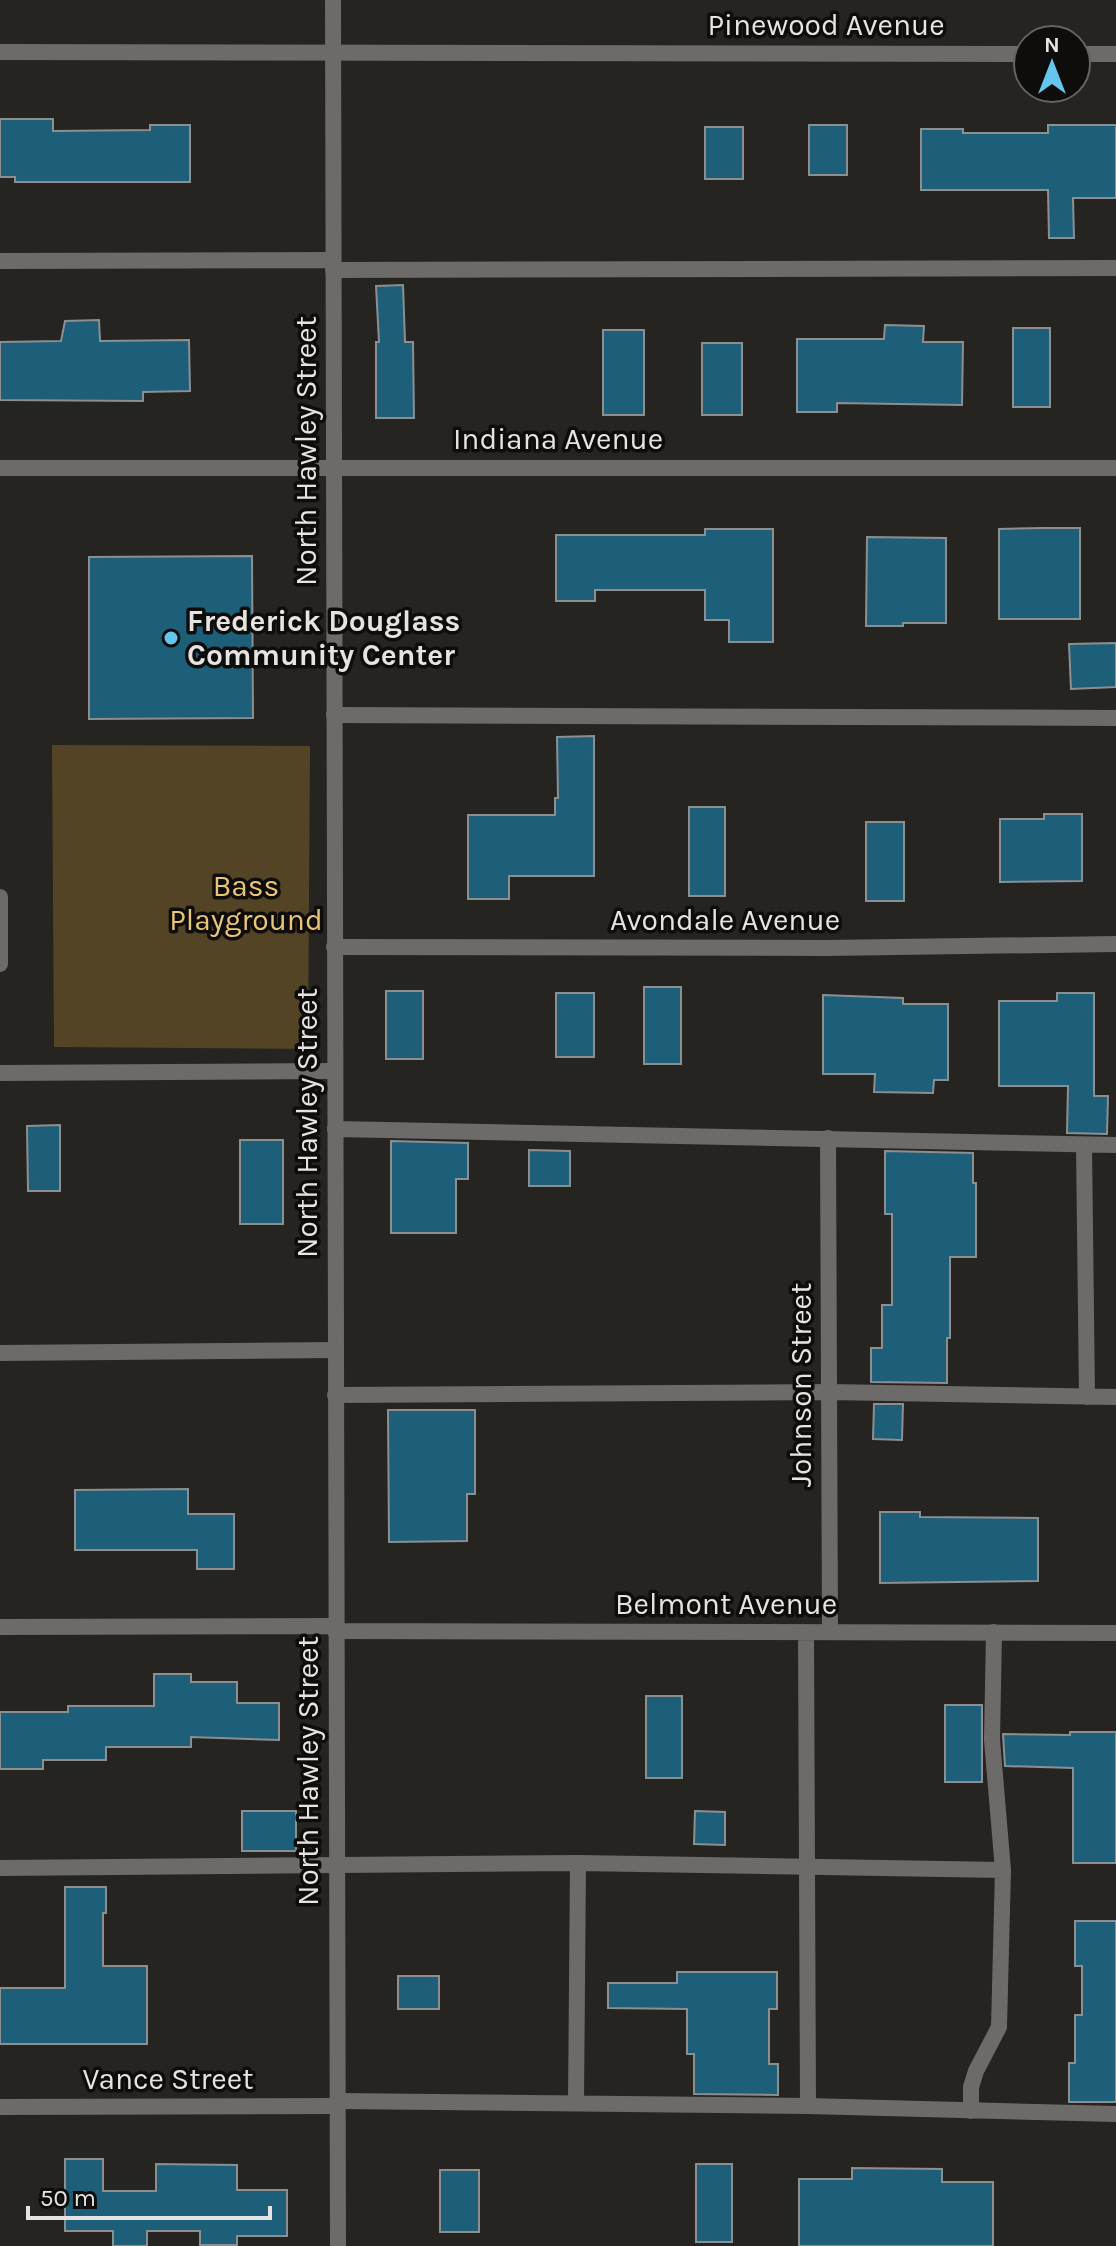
<svg xmlns="http://www.w3.org/2000/svg" width="1116" height="2246" viewBox="0 0 1116 2246" font-family="Karla,sans-serif">
  <style>
    .green { fill: #534426 }
    .building { fill: #1d5e78; stroke: #8c8f91; stroke-width: 2 }
    .lines { fill: none; stroke-linecap: round; stroke-linejoin: round }
    .service { stroke: #6c6b6a; stroke-width: 16 }
    .minor { stroke: #6c6b6a; stroke-width: 16 }
    .tertiary { stroke: #6c6b6a; stroke-width: 16 }
    .poi-dot { fill: #64c5ee; stroke: #0e0d0c; stroke-width: 3 }
    .labels { text-anchor: middle; dominant-baseline: central; stroke-width: 7; stroke-linejoin: round; paint-order: stroke }
    .street-label { font-size: 30px; fill: #e5e4e2; stroke: #0e0d0c }
    .poi-label { font-size: 30px; font-weight: bold; fill: #e5e4e2; stroke: #0e0d0c; text-anchor: start }
    .park-label { font-size: 30px; fill: #e9c576; stroke: #0e0d0c }
  </style>
  <rect width="100%" height="100%" fill="#252421"/>
  <path class="green" d="M 52,745 L 310,746 L 308,1049 L 54,1047 Z"/>
  <path class="building" d="M 0,119 L 53,119 L 53,131 L 150,130 L 150,125 L 190,125 L 190,182 L 15,182 L 15,177 L 0,177 Z
    M 809,125 L 847,125 L 847,175 L 809,175 Z
    M 1048,125 L 1116,125 L 1116,198 L 1073,198 L 1074,238 L 1049,238 L 1048,190 L 921,190 L 921,129 L 963,129 L 963,133 L 1048,133 Z
    M 705,127 L 743,127 L 743,179 L 705,179 Z
    M 403,285 L 405,342 L 413,342 L 414,418 L 376,418 L 376,342 L 379,342 L 376,286 Z
    M 99,320 L 100,341 L 189,340 L 190,391 L 143,392 L 143,401 L 0,400 L 0,342 L 61,341 L 65,321 Z
    M 885,325 L 924,326 L 923,342 L 963,342 L 962,405 L 837,403 L 837,412 L 797,412 L 797,339 L 884,339 Z
    M 1013,328 L 1050,328 L 1050,407 L 1013,407 Z
    M 603,330 L 644,330 L 644,415 L 603,415 Z
    M 702,343 L 742,343 L 742,415 L 702,415 Z
    M 1044,528 L 1080,528 L 1080,619 L 999,619 L 999,529 Z
    M 705,529 L 773,529 L 773,642 L 729,642 L 729,620 L 705,620 L 705,590 L 595,590 L 595,601 L 556,601 L 556,535 L 705,535 Z
    M 867,537 L 946,538 L 946,623 L 903,623 L 903,626 L 866,626 Z
    M 252,556 L 253,718 L 89,719 L 89,557 Z
    M 1116,643 L 1116,687 L 1071,689 L 1069,644 Z
    M 594,736 L 594,876 L 509,876 L 509,899 L 468,899 L 468,815 L 555,815 L 555,798 L 558,798 L 557,737 Z
    M 689,807 L 725,807 L 725,896 L 689,896 Z
    M 1044,814 L 1082,814 L 1082,881 L 1000,882 L 1000,819 L 1044,819 Z
    M 866,822 L 904,822 L 904,901 L 866,901 Z
    M 644,987 L 681,987 L 681,1064 L 644,1064 Z
    M 386,991 L 423,991 L 423,1059 L 386,1059 Z
    M 556,993 L 594,993 L 594,1057 L 556,1057 Z
    M 1057,993 L 1094,993 L 1094,1096 L 1108,1096 L 1107,1134 L 1067,1133 L 1068,1086 L 999,1086 L 999,1001 L 1057,1001 Z
    M 823,995 L 903,998 L 903,1004 L 948,1004 L 948,1080 L 934,1080 L 933,1093 L 874,1092 L 875,1074 L 823,1074 Z
    M 60,1125 L 60,1191 L 28,1191 L 27,1126 Z
    M 240,1140 L 283,1140 L 283,1224 L 240,1224 Z
    M 391,1141 L 468,1143 L 468,1179 L 456,1179 L 456,1233 L 391,1233 Z
    M 529,1150 L 570,1151 L 570,1186 L 529,1186 Z
    M 885,1151 L 973,1153 L 973,1183 L 976,1183 L 976,1257 L 950,1257 L 950,1338 L 947,1338 L 947,1383 L 871,1382 L 871,1348 L 882,1348 L 882,1305 L 892,1305 L 892,1214 L 885,1214 Z
    M 874,1404 L 903,1404 L 902,1440 L 873,1439 Z
    M 388,1410 L 475,1410 L 475,1494 L 467,1494 L 467,1541 L 389,1542 Z
    M 188,1489 L 188,1514 L 234,1514 L 234,1569 L 197,1569 L 197,1550 L 75,1550 L 75,1490 Z
    M 880,1512 L 920,1512 L 920,1517 L 1038,1518 L 1038,1581 L 880,1583 Z
    M 154,1674 L 191,1674 L 191,1682 L 237,1682 L 237,1703 L 279,1703 L 279,1740 L 191,1737 L 191,1747 L 106,1747 L 106,1760 L 43,1760 L 43,1769 L 0,1769 L 0,1712 L 68,1712 L 68,1706 L 154,1706 Z
    M 646,1696 L 682,1696 L 682,1778 L 646,1778 Z
    M 945,1705 L 982,1705 L 982,1782 L 945,1782 Z
    M 1070,1732 L 1116,1732 L 1116,1863 L 1073,1863 L 1073,1768 L 1005,1766 L 1003,1734 L 1070,1735 Z
    M 242,1811 L 296,1811 L 296,1851 L 242,1851 Z
    M 695,1811 L 725,1812 L 725,1845 L 694,1844 Z
    M 65,1887 L 106,1887 L 106,1913 L 103,1913 L 103,1966 L 147,1966 L 147,2044 L 0,2044 L 0,1988 L 65,1988 Z
    M 1075,1921 L 1116,1921 L 1116,2102 L 1069,2102 L 1069,2063 L 1075,2063 L 1075,2015 L 1082,2015 L 1082,1966 L 1075,1966 Z
    M 677,1972 L 777,1972 L 777,2009 L 769,2009 L 769,2064 L 778,2064 L 778,2095 L 694,2094 L 694,2054 L 687,2054 L 687,2009 L 608,2008 L 608,1983 L 677,1983 Z
    M 398,1976 L 439,1976 L 439,2009 L 398,2009 Z
    M 65,2159 L 103,2159 L 103,2191 L 156,2191 L 156,2164 L 237,2165 L 237,2190 L 287,2190 L 287,2236 L 237,2236 L 237,2245 L 200,2245 L 200,2231 L 147,2231 L 147,2246 L 113,2246 L 113,2231 L 65,2231 Z
    M 696,2164 L 732,2164 L 732,2242 L 696,2242 Z
    M 852,2168 L 942,2169 L 942,2182 L 993,2182 L 993,2246 L 799,2246 L 799,2179 L 852,2179 Z
    M 440,2170 L 479,2170 L 479,2232 L 440,2232 Z"/>
  <g class="lines">
    <path class="service" d="M 0,261 L 333,260
      M 333,270 L 1116,268
      M 334,715 L 1116,718
      M 0,897 L 0,964
      M 335,1129 L 1116,1145
      M 1084,1145 L 1087,1397
      M 0,1353 L 335,1350
      M 335,1395 L 829,1392 L 1116,1397
      M 0,1868 L 578,1863 L 1003,1870
      M 337,2101 L 808,2106 L 1116,2114
      M 576,2103 L 578,1863
      M 971,2111 L 971,2087 L 976,2071 L 999,2027 L 1003,1870 L 992,1740 L 994,1632"/>
    <path class="minor" d="M 0,52 L 1028,54
      M 1076,54 L 1116,54
      M 334,947 L 826,948 L 1116,944
      M 0,1073 L 335,1071
      M 828,1138 L 830,1632
      M 0,1627 L 335,1626
      M 335,1631 L 1116,1633
      M 806,1632 L 808,2106
      M 0,2107 L 337,2106"/>
    <path class="tertiary" d="M 333,0 L 338,2246
      M 0,468 L 1116,468"/>
  </g>
  <circle class="poi-dot" cx="171" cy="638" r="8"/>
  <g class="labels">
    <g class="street-label">
      <text x="826" y="25">Pinewood Avenue</text>
      <text x="558" y="439">Indiana Avenue</text>
      <text transform="translate(306 451) rotate(-90)">North Hawley Street</text>
      <text x="725" y="920">Avondale Avenue</text>
      <text transform="translate(307 1123) rotate(-90)">North Hawley Street</text>
      <text transform="translate(801 1385) rotate(-90)">Johnson Street</text>
      <text x="726" y="1604">Belmont Avenue</text>
      <text transform="translate(308 1771) rotate(-90)">North Hawley Street</text>
      <text x="168" y="2079">Vance Street</text>
    </g>
    <g class="poi-label">
      <text x="187" y="621">Frederick Douglass<tspan x="187" dy="34">Community Center</tspan></text>
    </g>
    <g class="park-label">
      <text x="246" y="886">Bass<tspan x="246" dy="34">Playground</tspan></text>
    </g>
  </g>
  <g transform="translate(1052 64)"><circle r="38" fill="#0e0d0c" stroke="#646362" stroke-width="2"/>
  <path d="M0-6L14 30L0 20L-14 30Z" fill="#64c5ee"/>
  <text y="-12" font-size="22" font-weight="bold" text-anchor="middle" fill="#e5e4e2">N</text>
  </g>
  <path d="M28 2206v12h242v-12" fill="none" stroke="#e5e4e2" stroke-width="4"/>
  <text x="40" y="2206" font-size="24" fill="#e5e4e2" stroke="#0e0d0c" stroke-width="6" paint-order="stroke">50 m</text>
</svg>
